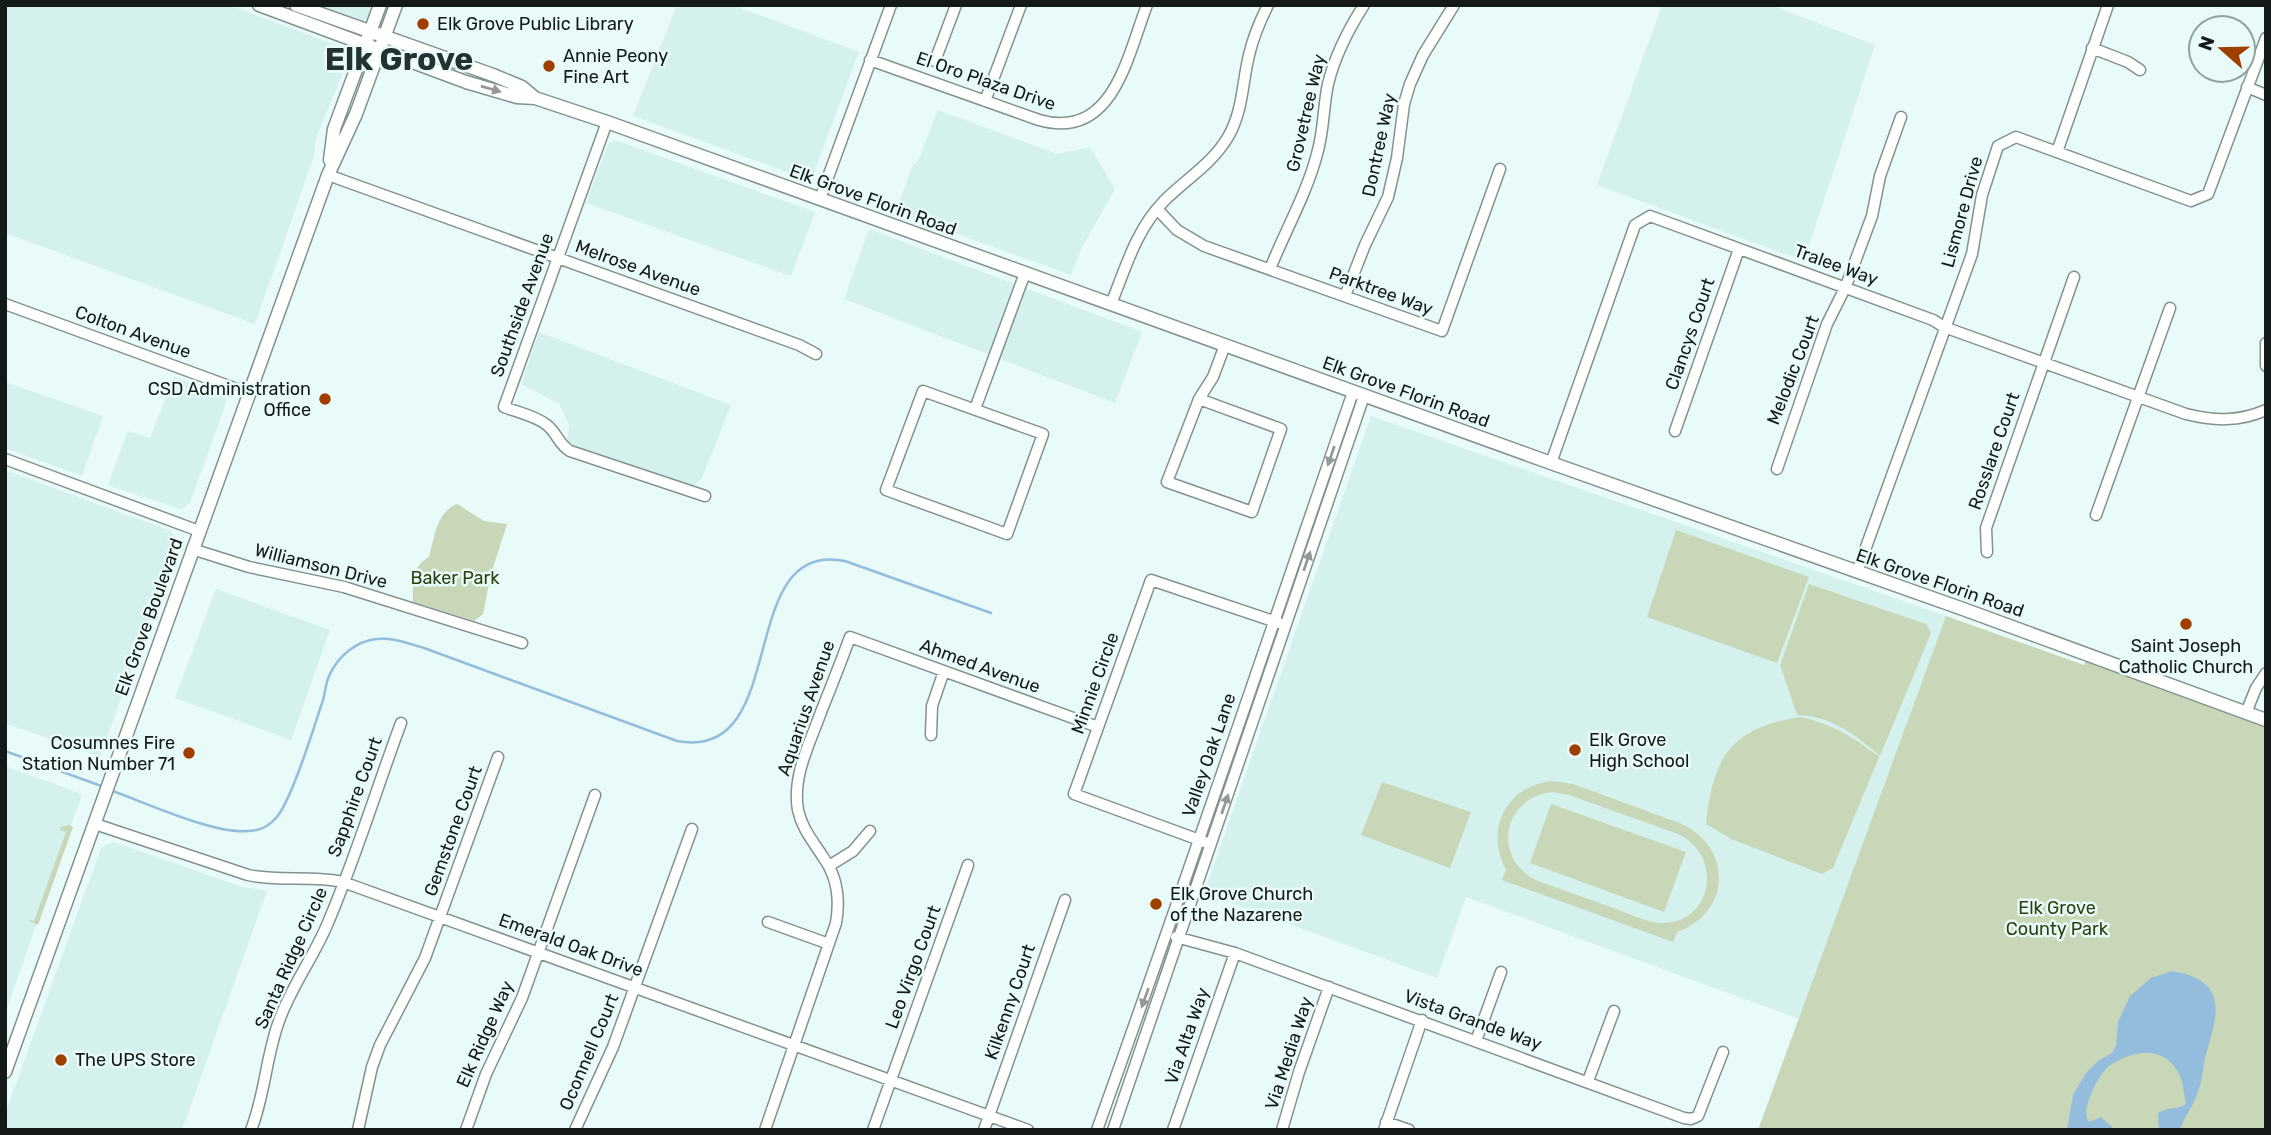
<svg xmlns="http://www.w3.org/2000/svg" width="2271" height="1135" viewBox="0 0 2271 1135" font-family="Rubik,sans-serif">
  <style>
    .built { fill: #d5f1ed }
    .green { fill: #c7d7b8; fill-rule: evenodd }
    .water { fill: #93bcdd }
    .lines { fill: none; stroke-linecap: round; stroke-linejoin: round }
    .stream { stroke: #93bcdd; stroke-width: 2.5 }
    .minor-casing { stroke: #819290; stroke-width: 13 }
    .major-casing { stroke: #819290; stroke-width: 15 }
    .minor { stroke: #fff; stroke-width: 10 }
    .major { stroke: #fff; stroke-width: 12 }
    .oneway { fill: #959898 }
    .poi-dot { fill: #a03e00; stroke: #e8fbf8; stroke-width: 2.5 }
    .labels { text-anchor: middle; dominant-baseline: central; stroke-width: 5; stroke-linejoin: round; paint-order: stroke }
    .poi-label { font-size: 18px; fill: #131a19; stroke: #e8fbf8; text-anchor: start }
    .street-label { font-size: 18px; fill: #131a19; stroke: #e8fbf8 }
    .park-label { font-size: 18px; fill: #2c4010; stroke: #e8fbf8 }
    .town-label { font-size: 32px; font-weight: bold; fill: #233230; stroke: #e8fbf8 }
  </style>
  <rect width="100%" height="100%" fill="#e8fbf8"/>
  <path class="built" d="M 5,5 L 229,5 L 344,48 L 348,61 L 316,138 L 314,156 L 255,324 L 5,233 Z
    M 310,5 L 375,5 L 371,15 L 362,22 Z
    M 677,5 L 732,5 L 859,52 L 814,173 L 810,178 L 803,178 L 633,116 Z
    M 1662,5 L 1771,5 L 1875,45 L 1804,261 L 1597,185 Z
    M 938,110 L 1057,154 L 1090,147 L 1115,189 L 1081,249 L 1071,275 L 896,212 L 912,166 L 918,161 Z
    M 615,140 L 815,212 L 791,276 L 586,203 L 608,144 Z
    M 869,229 L 1142,332 L 1115,403 L 844,299 Z
    M 539,332 L 731,405 L 702,478 L 690,489 L 566,447 L 569,424 L 559,404 L 521,384 Z
    M 174,377 L 224,395 L 226,403 L 190,503 L 182,510 L 108,485 L 128,431 L 150,438 Z
    M 5,382 L 103,416 L 82,476 L 5,448 Z
    M 1371,416 L 1946,616 L 1799,1019 L 1466,897 L 1437,978 L 1204,893 Z
    M 5,470 L 171,531 L 178,540 L 100,757 L 5,723 Z
    M 216,589 L 330,630 L 291,740 L 175,698 Z
    M 5,766 L 82,794 L 5,1014 Z
    M 113,842 L 243,887 L 267,891 L 182,1130 L 5,1130 L 5,1114 L 101,848 Z"/>
  <path class="green" d="M 457,504 L 484,521 L 507,524 L 491,574 L 483,614 L 474,621 L 413,602 C 413,582 410,568 429,557 C 435,536 436,513 457,504 Z
    M 1676,530 L 1809,577 L 1777,663 L 1647,617 Z
    M 1809,584 L 1926,624 L 1931,633 L 1880,756 C 1855,734 1831,716 1797,715 L 1780,665 Z
    M 1946,616 L 2084,665 L 2086,660 L 2266,725 L 2266,1130 L 1758,1130 Z
    M 1801,717 C 1832,724 1854,737 1879,757 L 1833,868 L 1822,874 L 1731,839 L 1706,824 C 1713,757 1731,727 1801,717 Z
    M 1553,781 L 1573,784 L 1682,824 C 1733,848 1731,913 1677,932 L 1673,942 L 1502,880 L 1506,870 C 1484,829 1507,785 1553,781 ZM 1553,792 L 1569,795 L 1678,834 C 1725,856 1712,925 1660,923 C 1646,922 1632,915 1619,910 C 1592,900 1565,891 1538,881 C 1491,859 1502,797 1553,792 Z
    M 1382,782 L 1471,812 L 1450,868 L 1361,835 Z
    M 1551,804 L 1686,852 L 1664,912 L 1530,863 Z
    M 69,825 L 73,827 L 38,925 L 27,920 L 34,921 L 66,832 L 60,830 L 61,827 Z"/>
  <path class="water" d="M 2172,971 C 2231,981 2217,1016 2205,1058 C 2203,1067 2203,1076 2200,1085 C 2196,1102 2186,1115 2179,1130 L 2159,1130 L 2158,1113 C 2167,1107 2177,1110 2186,1104 C 2184,1094 2183,1080 2178,1072 C 2165,1049 2142,1049 2121,1059 C 2116,1062 2110,1064 2107,1068 C 2097,1078 2080,1110 2089,1122 L 2101,1117 L 2112,1127 L 2111,1130 L 2067,1130 L 2073,1095 L 2086,1073 L 2098,1061 L 2112,1053 L 2116,1046 L 2118,1022 L 2130,996 L 2151,978 Z"/>
  <g class="lines">
    <path class="stream" d="M 5,751 L 104,787
      M 110,790 C 144,802 213,834 247,831 C 257,831 268,827 275,819 C 290,805 313,730 321,706 C 325,697 325,685 329,676 C 338,656 356,641 377,639 C 393,637 409,644 424,648 L 677,741 C 793,763 733,538 845,561 L 991,613"/>
    <g class="minor-casing">
      <path id="minor" d="M 2092,48 L 2128,62 L 2140,70
        M 870,60 L 1039,120 C 1113,141 1127,57 1147,5
        M 935,61 L 956,5
        M 2247,87 L 2266,95
        M 985,101 L 1021,5
        M 607,122 L 504,407 C 517,412 536,416 547,425 C 557,433 559,445 570,451 L 705,496
        M 2057,152 L 2108,5
        M 328,175 L 799,345 L 816,354
        M 820,199 L 891,5
        M 1157,209 L 1177,230 L 1204,246 L 1442,331 L 1500,169
        M 1270,269 C 1285,231 1307,193 1317,154 C 1324,131 1323,107 1328,84 C 1335,55 1348,30 1364,5
        M 1345,296 L 1365,245 L 1388,197 L 1397,158 L 1404,104 L 1410,84 L 1423,55 L 1454,5
        M 5,304 L 248,393
        M 1111,304 C 1126,267 1136,230 1164,201 C 1186,179 1212,164 1228,137 C 1243,111 1242,84 1249,55 C 1253,38 1260,21 1268,5
        M 2266,343 L 2266,366
        M 923,391 L 1043,434 L 1007,534 L 886,490 Z
        M 1199,399 L 1281,429 L 1252,512 L 1167,482 Z
        M 1199,399 L 1213,377 L 1225,345
        M 975,409 L 1025,273
        M 1675,431 L 1739,249
        M 5,459 L 199,531
        M 1551,463 L 1635,225 L 1650,216 L 1933,320 L 1944,327 L 2186,414 C 2214,421 2239,422 2266,410
        M 1777,469 L 1827,324 L 1846,286 L 1872,216 L 1880,176 L 1901,117
        M 2096,515 L 2170,308
        M 192,549 L 249,567 L 344,587 L 522,643
        M 1987,552 L 1986,528 L 2074,277
        M 1857,572 L 1972,254 L 1982,195 L 1998,146 L 2016,137 L 2191,201 L 2208,194 L 2266,38
        M 2246,713 L 2256,688 L 2266,673
        M 931,735 L 932,706 L 944,671
        M 95,824 L 248,875 C 280,882 311,875 343,882 L 1028,1130
        M 1205,842 L 1074,794 L 1151,580 L 1279,623
        M 829,866 L 853,851 L 870,831
        M 768,922 L 829,944
        M 1176,937 L 1235,953 L 1684,1118 L 1691,1119 L 1698,1116 L 1723,1052
        M 1476,1041 L 1501,972
        M 1588,1081 L 1614,1011
        M 1386,1122 L 1409,1130
        M 251,1130 C 265,1095 266,1056 279,1021 C 291,987 313,958 327,925 C 355,860 376,790 401,723
        M 358,1130 L 372,1067 L 380,1045 L 425,958 L 498,757
        M 466,1130 L 486,1074 L 522,998 L 595,795
        M 575,1130 L 613,1047 L 692,829
        M 765,1130 L 836,923 C 840,900 837,876 823,857 C 813,841 802,829 798,810 C 792,776 810,743 821,712 C 831,687 841,662 850,637 L 1098,727
        M 873,1130 L 968,865
        M 984,1130 L 1065,900
        M 1097,1130 C 1185,885 1268,638 1353,392
        M 1113,1130 L 1364,396
        M 1173,1130 L 1235,953
        M 1282,1130 L 1299,1072 L 1329,987
        M 1384,1130 L 1422,1020"/>
    </g>
    <g class="major-casing">
      <path id="major" d="M 259,5 L 466,82 L 517,97 L 535,98 L 607,122 L 1551,463 L 1963,609 L 2266,720
        M 296,5 L 493,75 L 522,87 L 535,98
        M 330,160 L 334,129 L 380,5
        M 5,1072 L 328,175 L 356,114 L 396,5"/>
    </g>
    <use href="#minor" class="minor"/>
    <use href="#major" class="major"/>
  </g>
  <defs><path id="oneway-solid" d="M-6-.8H1V-3.2L6.5 0L1 3.2V.8H-6Z" transform="scale(1.75)"/></defs>
  <g class="oneway">
    <use href="#oneway-solid" transform="translate(491 89) rotate(16)"/>
    <use href="#oneway-solid" transform="translate(1331 456) rotate(109)"/>
    <use href="#oneway-solid" transform="translate(1307 561) rotate(-71)"/>
    <use href="#oneway-solid" transform="translate(1225 804) rotate(-71)"/>
    <use href="#oneway-solid" transform="translate(1145 998) rotate(110)"/>
  </g>
  <g class="poi-dot">
    <circle cx="423" cy="24" r="7"/>
    <circle cx="549" cy="66" r="7"/>
    <circle cx="325" cy="399" r="7"/>
    <circle cx="2186" cy="624" r="7"/>
    <circle cx="1575" cy="750" r="7"/>
    <circle cx="189" cy="753" r="7"/>
    <circle cx="1156" cy="904" r="7"/>
    <circle cx="61" cy="1060" r="7"/>
  </g>
  <g class="labels">
    <g class="poi-label">
      <text x="437" y="24">Elk Grove Public Library</text>
      <text x="563" y="56">Annie Peony<tspan x="563" dy="21">Fine Art</tspan></text>
      <text x="311" y="389" text-anchor="end">CSD Administration<tspan x="311" dy="21">Office</tspan></text>
      <text x="2186" y="646" text-anchor="middle">Saint Joseph<tspan x="2186" dy="21">Catholic Church</tspan></text>
      <text x="1589" y="740">Elk Grove<tspan x="1589" dy="21">High School</tspan></text>
      <text x="175" y="743" text-anchor="end">Cosumnes Fire<tspan x="175" dy="21">Station Number 71</tspan></text>
      <text x="1170" y="894">Elk Grove Church<tspan x="1170" dy="21">of the Nazarene</tspan></text>
      <text x="75" y="1060">The UPS Store</text>
    </g>
    <g class="street-label">
      <text transform="translate(986 81) rotate(19)">El Oro Plaza Drive</text>
      <text transform="translate(1306 113) rotate(-77)">Grovetree Way</text>
      <text transform="translate(1379 145) rotate(-78)">Dontree Way</text>
      <text transform="translate(873 200) rotate(20)">Elk Grove Florin Road</text>
      <text transform="translate(1962 212) rotate(-75)">Lismore Drive</text>
      <text transform="translate(1836 265) rotate(20)">Tralee Way</text>
      <text transform="translate(638 268) rotate(20)">Melrose Avenue</text>
      <text transform="translate(1381 291) rotate(20)">Parktree Way</text>
      <text transform="translate(522 305) rotate(-70)">Southside Avenue</text>
      <text transform="translate(133 332) rotate(20)">Colton Avenue</text>
      <text transform="translate(1690 334) rotate(-71)">Clancys Court</text>
      <text transform="translate(1793 370) rotate(-69)">Melodic Court</text>
      <text transform="translate(1406 392) rotate(20)">Elk Grove Florin Road</text>
      <text transform="translate(1994 451) rotate(-71)">Rosslare Court</text>
      <text transform="translate(321 566) rotate(14)">Williamson Drive</text>
      <text transform="translate(1940 583) rotate(19)">Elk Grove Florin Road</text>
      <text transform="translate(149 617) rotate(-70)">Elk Grove Boulevard</text>
      <text transform="translate(980 666) rotate(20)">Ahmed Avenue</text>
      <text transform="translate(1095 683) rotate(-70)">Minnie Circle</text>
      <text transform="translate(806 708) rotate(-71)">Aquarius Avenue</text>
      <text transform="translate(1209 755) rotate(-71)">Valley Oak Lane</text>
      <text transform="translate(355 797) rotate(-70)">Sapphire Court</text>
      <text transform="translate(453 831) rotate(-70)">Gemstone Court</text>
      <text transform="translate(571 945) rotate(20)">Emerald Oak Drive</text>
      <text transform="translate(291 958) rotate(-66)">Santa Ridge Circle</text>
      <text transform="translate(913 967) rotate(-70)">Leo Virgo Court</text>
      <text transform="translate(1010 1002) rotate(-71)">Kilkenny Court</text>
      <text transform="translate(1473 1020) rotate(20)">Vista Grande Way</text>
      <text transform="translate(485 1034) rotate(-66)">Elk Ridge Way</text>
      <text transform="translate(1187 1036) rotate(-71)">Via Alta Way</text>
      <text transform="translate(589 1052) rotate(-67)">Oconnell Court</text>
      <text transform="translate(1289 1053) rotate(-72)">Via Media Way</text>
    </g>
    <g class="park-label">
      <text x="455" y="578">Baker Park</text>
      <text x="2057" y="908">Elk Grove<tspan x="2057" dy="21">County Park</tspan></text>
    </g>
    <g class="town-label">
      <text x="399" y="59">Elk Grove</text>
    </g>
  </g>
  <rect width="2271" height="1135" fill="none" stroke="#131a19" stroke-width="14"/>
  <g transform="translate(2222 49) rotate(290)"><circle r="33" fill="#e8fbf8" stroke="#93a19f" stroke-width="2"/>
  <path d="M0-5L12 26L0 18L-12 26Z" fill="#a03e00"/>
  <text y="-10" font-size="19" font-weight="bold" text-anchor="middle" fill="#131a19">N</text>
  </g>
</svg>
